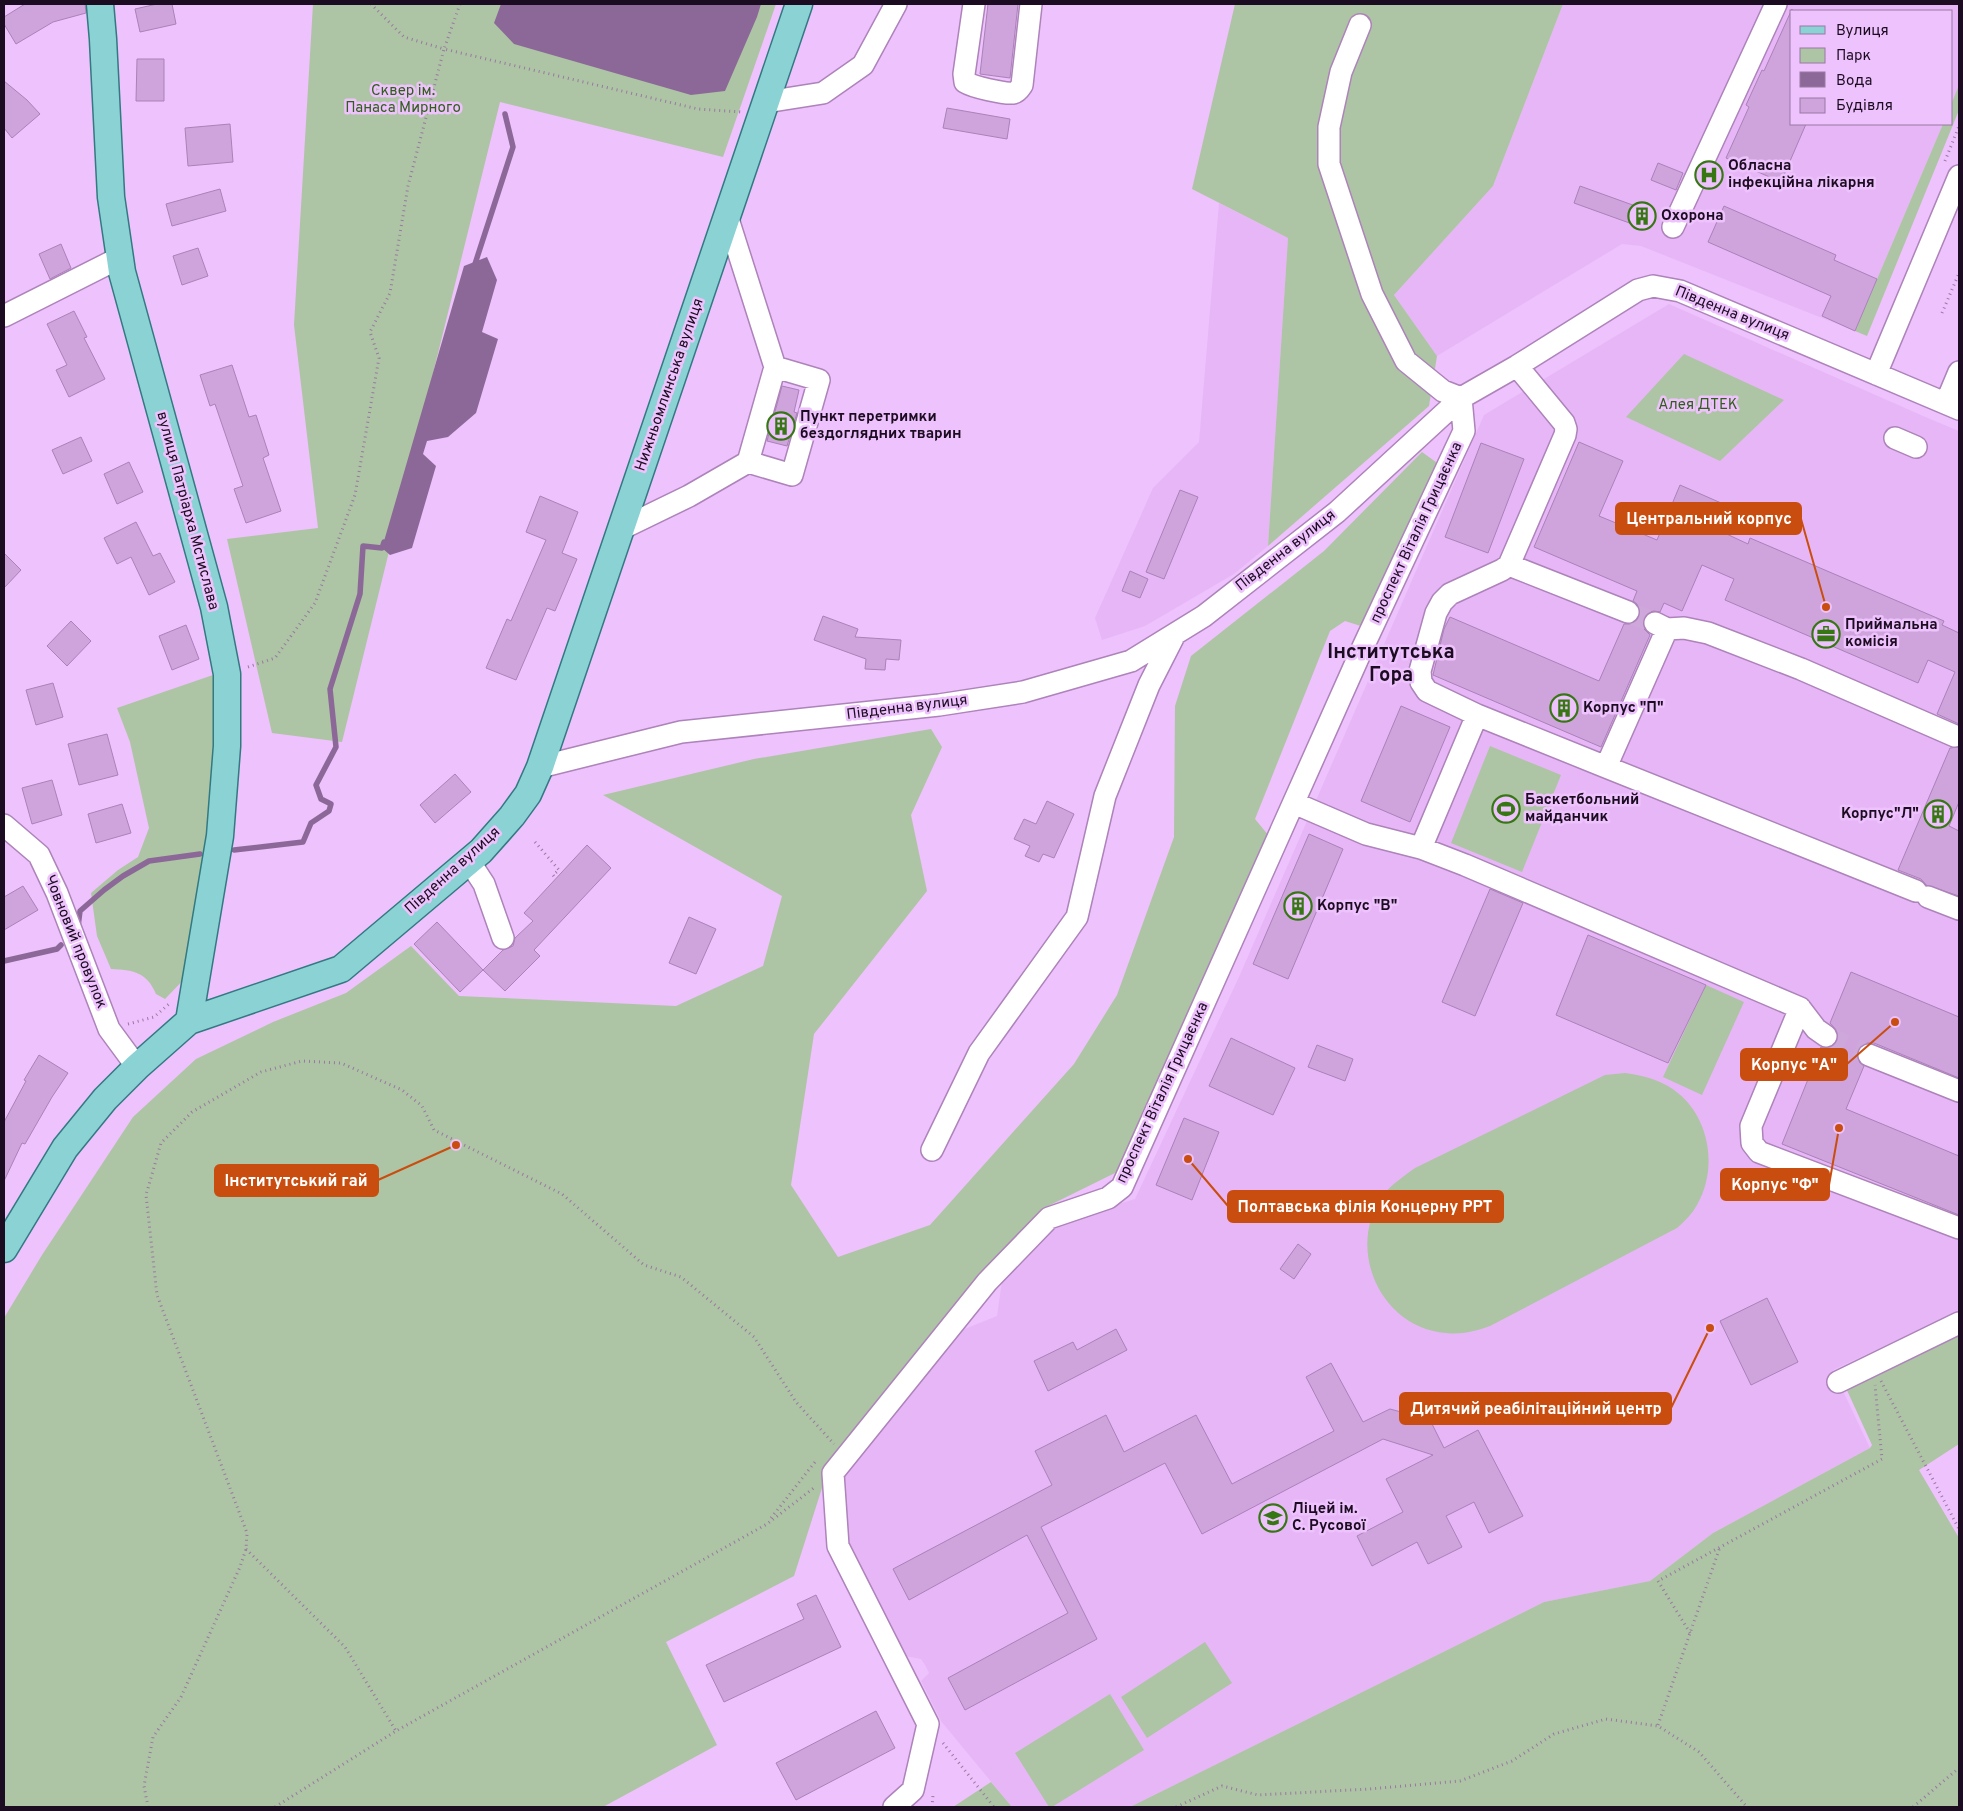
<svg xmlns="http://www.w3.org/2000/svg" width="1963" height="1811" viewBox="0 0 1963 1811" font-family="Overpass,sans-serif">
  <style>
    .built { fill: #e7b6f7 }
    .green { fill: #adc5a4 }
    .water { fill: #8c6898 }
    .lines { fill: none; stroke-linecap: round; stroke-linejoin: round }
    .stream { stroke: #8c6898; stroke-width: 5.5 }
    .building { fill: #cfa4dd; stroke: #aa81b8 }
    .minor-tunnel { stroke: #cea7db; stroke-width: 21; stroke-dasharray: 21 11; stroke-linecap: butt }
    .minor-casing { stroke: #ad83ba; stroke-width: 24 }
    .major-casing { stroke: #327982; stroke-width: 29 }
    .path { stroke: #9978a3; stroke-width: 3; stroke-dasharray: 1 4; stroke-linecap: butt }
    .minor { stroke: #fff; stroke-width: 21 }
    .major { stroke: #8bd2d4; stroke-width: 26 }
    .labels { text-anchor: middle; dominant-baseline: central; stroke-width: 5; stroke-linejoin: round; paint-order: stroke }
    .park-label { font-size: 15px; fill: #2f5f19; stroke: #eec2fc }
    .poi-label { font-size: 15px; font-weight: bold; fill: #1c0c21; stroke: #eec2fc; text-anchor: start }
    .street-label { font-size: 15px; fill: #1c0c21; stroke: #eec2fc }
    .district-label { font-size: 20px; font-weight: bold; fill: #1c0c21; stroke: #eec2fc }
    .leader { fill: none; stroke: #c94d0f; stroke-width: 2 }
    .callout-dot { fill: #c94d0f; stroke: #eec2fc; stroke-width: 2 }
    .callout { fill: #c94d0f; stroke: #c94d0f; stroke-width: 2 }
    .callout-label { font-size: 16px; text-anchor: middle; font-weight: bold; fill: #fff }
  </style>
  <rect width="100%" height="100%" fill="#eec2fc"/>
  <path class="built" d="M 1563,4 L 1959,4 L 1959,85 L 1952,102 L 1952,11 L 1792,11 L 1792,124 L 1943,124 L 1855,331 L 1641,246 L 1622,244 L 1437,356 L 1394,295 L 1493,186 Z
    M 1219,203 L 1288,238 L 1268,546 L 1234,574 L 1145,626 L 1102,640 L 1095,618 L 1153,488 L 1199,442 Z
    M 1669,304 L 1930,419 L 1959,431 L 1959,1311 L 1833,1370 L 1870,1448 L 1713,1533 L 1650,1581 L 1544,1602 L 1130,1807 L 1012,1807 L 941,1721 L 921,1681 L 929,1673 L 925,1665 L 921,1659 L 905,1656 L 843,1538 L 844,1473 L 962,1330 L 997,1316 L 1003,1274 L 1060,1222 L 1135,1199 L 1239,977 L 1484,415 Z"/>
  <path class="green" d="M 313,4 L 776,4 L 723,157 L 500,102 L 342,742 L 272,733 L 227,539 L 318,528 L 294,325 Z
    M 1235,4 L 1563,4 L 1493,186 L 1394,295 L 1437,356 L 1429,406 L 1268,546 L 1288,238 L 1192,189 Z
    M 1959,85 L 1959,110 L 1867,336 L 1855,331 L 1943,124 L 1952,124 L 1952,102 Z
    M 1684,354 L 1784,400 L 1720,461 L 1626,417 Z
    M 1422,452 L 1440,465 L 1364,627 L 1345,621 L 1330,631 L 1255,819 L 1269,836 L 1117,1172 L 1042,1209 L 849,1441 L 829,1466 L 794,1576 L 666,1642 L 717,1745 L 603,1807 L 4,1807 L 4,1318 L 42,1255 L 133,1117 L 196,1059 L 273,1022 L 346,993 L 411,946 L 459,996 L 676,1006 L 763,966 L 782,896 L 603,795 L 754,759 L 931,729 L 942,747 L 911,815 L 927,891 L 814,1034 L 791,1185 L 838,1257 L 930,1225 L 1074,1064 L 1117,995 L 1174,837 L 1175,706 L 1191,656 L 1324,551 Z
    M 213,675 L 216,745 L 210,829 L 190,973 L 165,999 L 156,994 C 147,972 133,970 111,969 L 97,936 L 91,893 L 118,870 L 138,857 L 149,828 L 130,742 L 117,708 Z
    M 1490,746 L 1561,775 L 1522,872 L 1451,843 Z
    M 1706,985 L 1744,1002 L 1702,1095 L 1663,1077 Z
    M 1625,1073 C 1638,1075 1650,1077 1662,1083 C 1707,1104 1721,1163 1697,1205 C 1692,1214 1685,1221 1677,1228 L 1490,1326 C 1476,1331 1461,1335 1446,1333 C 1380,1328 1345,1248 1383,1195 C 1392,1184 1404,1176 1415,1168 L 1605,1075 Z
    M 1959,1334 L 1959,1444 L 1919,1470 L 1959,1538 L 1959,1807 L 1130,1807 L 1544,1602 L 1650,1581 L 1713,1533 L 1870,1448 L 1872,1445 L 1846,1388 Z
    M 1205,1642 L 1232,1683 L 1147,1738 L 1121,1697 Z
    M 1110,1694 L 1144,1750 L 1052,1807 L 1049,1807 L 1015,1753 Z
    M 991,1782 L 1012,1807 L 953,1807 Z"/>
  <path class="water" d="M 501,4 L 761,4 L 757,17 L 725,91 L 691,95 L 514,44 L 494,23 Z
    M 487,257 L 497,280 L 482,332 L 498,339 L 476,413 L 448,437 L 427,441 L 423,454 L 436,466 L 412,548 L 390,555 L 382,548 L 464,266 Z"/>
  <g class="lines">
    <path class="stream" d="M 474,267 L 513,147 L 505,114
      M 234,850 L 303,842 L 311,823 L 329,811 L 331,804 L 321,799 L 316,785 L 336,747 L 330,689 L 360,594 L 363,546 L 382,548 L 384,542
      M 78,927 L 80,911 L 104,890 L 123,876 L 149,861 L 200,854
      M 4,961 L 57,949 L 61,945"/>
  </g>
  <path class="building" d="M 25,4 L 85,4 L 86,13 L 53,22 L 16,44 L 4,24 L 4,17 Z
    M 157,4 L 172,4 L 176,24 L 140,32 L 135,9 Z
    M 988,4 L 1018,4 L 1010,78 L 980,74 Z
    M 1792,9 L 1792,124 L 1806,124 L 1781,182 L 1726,158 L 1749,107 L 1746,105 L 1757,81 L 1762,70 L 1764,71 Z
    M 137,59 L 164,59 L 164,101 L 136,101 Z
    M 4,81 L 27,100 L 40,114 L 12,138 L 4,128 Z
    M 947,108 L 1010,119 L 1007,139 L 943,128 Z
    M 230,124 L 233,162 L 188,166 L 185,128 Z
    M 1658,163 L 1683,173 L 1676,190 L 1651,180 Z
    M 1580,186 L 1641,208 L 1635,225 L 1574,203 Z
    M 220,189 L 226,211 L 172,226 L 166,204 Z
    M 1724,206 L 1836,255 L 1834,260 L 1877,279 L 1855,331 L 1822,316 L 1831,296 L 1708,242 Z
    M 61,244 L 71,268 L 50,279 L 39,254 Z
    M 198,248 L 208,276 L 182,285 L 173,256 Z
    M 74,311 L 87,337 L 84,338 L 105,379 L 69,397 L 56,370 L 67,365 L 47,324 Z
    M 232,365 L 249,417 L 256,415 L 269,455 L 263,458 L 281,511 L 246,523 L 234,489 L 243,486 L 215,404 L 210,406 L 200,375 Z
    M 782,386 L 799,390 L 794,412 L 797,413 L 787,446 L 767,441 Z
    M 81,437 L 92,461 L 63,474 L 52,450 Z
    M 1579,442 L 1623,461 L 1599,516 L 1657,540 L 1680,485 L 1728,506 L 1718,530 L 1748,544 L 1750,538 L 1944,621 L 1942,625 L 1959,633 L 1959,724 L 1937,714 L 1955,672 L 1928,660 L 1918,683 L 1725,600 L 1734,579 L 1702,565 L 1682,611 L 1664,603 L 1660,612 L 1654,611 L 1649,612 L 1644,617 L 1643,623 L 1644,629 L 1650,635 L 1601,747 L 1433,675 L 1444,629 L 1450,617 L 1599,681 L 1624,624 L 1630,624 L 1636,621 L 1639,617 L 1640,610 L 1638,605 L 1633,601 L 1637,591 L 1534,547 Z
    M 1481,443 L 1524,459 L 1488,553 L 1445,537 Z
    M 129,462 L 143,492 L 117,504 L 104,474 Z
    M 1180,490 L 1198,497 L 1164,579 L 1146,572 Z
    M 540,496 L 578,512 L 562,553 L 577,559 L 555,611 L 547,608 L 516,680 L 486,668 L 507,619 L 511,621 L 546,540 L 526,532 Z
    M 136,522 L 153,556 L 160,553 L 175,582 L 149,595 L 131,557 L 117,564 L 104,538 Z
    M 4,553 L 21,570 L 4,588 Z
    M 1130,571 L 1148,579 L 1140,598 L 1122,591 Z
    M 823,616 L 858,629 L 855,637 L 901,640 L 899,660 L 886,659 L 885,670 L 865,669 L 866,659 L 814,640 Z
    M 71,621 L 91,641 L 67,666 L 47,646 Z
    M 186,625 L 199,659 L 172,670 L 159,636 Z
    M 53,683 L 63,717 L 36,725 L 26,690 Z
    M 1401,706 L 1450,727 L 1410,822 L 1361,801 Z
    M 107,734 L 118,775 L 79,785 L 68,744 Z
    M 1959,747 L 1959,802 L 1949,826 L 1959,831 L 1959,896 L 1926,885 L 1921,879 L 1898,870 L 1950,748 Z
    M 455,774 L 471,792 L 435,823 L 420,805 Z
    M 52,780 L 62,815 L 32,824 L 22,788 Z
    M 1047,801 L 1074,814 L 1054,858 L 1043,854 L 1039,862 L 1025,856 L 1030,846 L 1014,839 L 1024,819 L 1036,824 Z
    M 122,804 L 131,833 L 96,843 L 88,814 Z
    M 1309,834 L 1343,849 L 1288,979 L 1253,964 Z
    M 587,845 L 611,868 L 534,950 L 540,956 L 505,991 L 483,970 L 503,950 L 513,946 L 515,938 L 533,921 L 524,913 Z
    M 23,886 L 38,910 L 4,930 L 4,897 Z
    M 1490,889 L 1523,903 L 1475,1016 L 1442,1002 Z
    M 689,917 L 716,929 L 696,974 L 669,963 Z
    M 437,922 L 483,970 L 460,992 L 414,944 Z
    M 1588,935 L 1706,985 L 1668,1063 L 1556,1015 Z
    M 1851,972 L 1959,1017 L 1959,1078 L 1874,1043 L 1867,1043 L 1861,1046 L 1857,1051 L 1857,1057 L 1859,1062 L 1864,1066 L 1846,1109 L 1959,1156 L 1959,1215 L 1782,1144 L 1821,1047 L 1831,1047 L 1836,1043 L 1838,1038 L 1837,1031 L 1830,1023 Z
    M 1231,1038 L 1295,1068 L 1273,1115 L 1209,1086 Z
    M 1317,1045 L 1353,1059 L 1345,1081 L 1308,1067 Z
    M 39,1055 L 68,1073 L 52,1097 L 25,1144 L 22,1143 L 4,1181 L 4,1122 L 26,1081 L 24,1080 Z
    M 1184,1118 L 1219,1132 L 1192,1200 L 1156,1185 Z
    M 1298,1244 L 1311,1254 L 1294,1279 L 1280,1269 Z
    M 1767,1298 L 1798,1362 L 1751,1385 L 1720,1321 Z
    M 1116,1329 L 1127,1350 L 1048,1391 L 1034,1361 L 1073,1342 L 1077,1350 Z
    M 1331,1363 L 1363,1422 L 1390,1409 L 1430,1420 L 1444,1448 L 1478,1430 L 1523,1516 L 1489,1533 L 1474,1502 L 1446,1516 L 1462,1547 L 1428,1564 L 1417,1542 L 1372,1566 L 1357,1536 L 1403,1512 L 1386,1479 L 1433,1455 L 1383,1439 L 1202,1534 L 1165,1463 L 1041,1527 L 1097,1639 L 965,1710 L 948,1678 L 1068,1613 L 1027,1535 L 909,1600 L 893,1569 L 1052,1485 L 1035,1451 L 1106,1415 L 1124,1452 L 1196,1415 L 1232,1484 L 1334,1431 L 1306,1377 Z
    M 816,1595 L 841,1647 L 724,1702 L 706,1665 L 804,1619 L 797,1604 Z
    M 876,1711 L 895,1748 L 796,1800 L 776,1763 Z"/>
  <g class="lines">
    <path class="minor-tunnel" d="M 1628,612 L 1655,623
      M 1826,1036 L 1869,1055"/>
    <g class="minor-casing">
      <path id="minor" d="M 974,4 L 964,74 L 965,82 C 973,87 1004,94 1013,93 C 1018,92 1020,88 1022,85 L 1031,4
        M 1360,25 L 1341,72 L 1329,127 L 1329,164 L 1372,294 L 1406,361 L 1443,391 L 1461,398
        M 766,102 L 823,93 L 863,65 L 896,4
        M 1673,227 L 1776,4
        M 4,316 L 121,257
        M 1876,374 L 1959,176
        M 1946,403 L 1959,372
        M 1895,438 L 1916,447
        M 748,462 L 792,475 L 819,380 L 775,367
        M 621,529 L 689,496 L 748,462 L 775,367 L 727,216
        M 1509,565 L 1628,612
        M 1655,623 L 1667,629 L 1684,628 L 1708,633 L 1801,669 L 1955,736
        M 1477,715 L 1606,767 L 1667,629
        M 540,767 L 681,732 L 939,705 L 1023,692 L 1131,661 L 1204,616 L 1337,512 L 1461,398 L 1517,366 L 1638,290 L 1653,286 L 1680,291 L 1959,409
        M 1606,767 L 1916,891
        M 1294,803 L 1366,834 L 1421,848 L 1465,865 L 1800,1008 L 1816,1029 L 1826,1036
        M 4,825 L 39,855 L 57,893 L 109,1029 L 137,1067
        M 1421,848 L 1477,715 L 1427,691 L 1421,682 L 1420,671 L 1436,613 L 1442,602 L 1450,594 L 1502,570 L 1509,565 L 1565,435 L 1566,429 L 1564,423 L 1517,366
        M 469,861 L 484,884 L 503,938
        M 1928,897 L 1959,909
        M 1800,1008 L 1751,1126 L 1752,1143 L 1759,1152 L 1959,1228
        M 1869,1055 L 1959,1091
        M 932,1150 L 979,1053 L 1077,917 L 1105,796 L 1149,685 L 1175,634
        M 1838,1382 L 1959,1323
        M 894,1807 L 913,1790 L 928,1724 L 838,1546 L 833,1473 L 987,1282 L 1049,1218 L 1108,1198 L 1122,1187 L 1363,647 L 1464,431 L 1461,398"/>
    </g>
    <g class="major-casing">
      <path id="major" d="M 100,4 L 103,39 L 111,197 L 122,272 L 214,607 L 227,674 L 227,746 L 220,836 L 189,1021
        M 4,1249 L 65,1148 L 105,1099 L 137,1067 L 189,1021 L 341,969 L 481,851 L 512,816 L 528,794 L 540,767 L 799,4"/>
    </g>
    <path class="path" d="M 460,4 L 444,49 L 698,109 L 741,112
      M 1945,161 L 1959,126
      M 1942,313 L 1959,273
      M 248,667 L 275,658 L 315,603 L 355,495 L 379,358 L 370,332 L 390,293 L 408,186 L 444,49 L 404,37 L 371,4
      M 535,842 L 559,870 L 553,875 L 556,879
      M 128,1024 L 154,1017 L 169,1004
      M 1881,1381 L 1959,1529
      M 771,1518 L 815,1462
      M 246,1549 L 345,1647 L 396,1731
      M 1690,1633 L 1658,1581 L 1882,1459 L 1875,1385
      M 1658,1725 L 1720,1547
      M 943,1743 L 994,1807
      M 148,1807 L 144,1786 L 153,1737 L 181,1697 L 240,1567 L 246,1549 L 247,1533 L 157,1295 L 146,1195 L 161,1143 L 192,1112 L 261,1072 L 302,1061 L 341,1063 L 402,1090 L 422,1106 L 434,1130 L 562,1194 L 644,1265 L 681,1277 L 754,1337 L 796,1402 L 834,1444
      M 275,1807 L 396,1731 L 767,1524 L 815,1487
      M 932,1807 L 933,1795
      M 1176,1807 L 1222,1786 L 1258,1795 L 1369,1789 L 1460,1781 L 1512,1761 L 1554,1734 L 1606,1719 L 1658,1726 L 1699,1752 L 1747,1807
      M 1913,1807 L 1959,1768"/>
    <use href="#minor" class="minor"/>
    <use href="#major" class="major"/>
  </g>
  <defs>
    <g id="hospital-ring" transform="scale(1.4375)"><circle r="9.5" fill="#eec2fc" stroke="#367714" stroke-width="1.5"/><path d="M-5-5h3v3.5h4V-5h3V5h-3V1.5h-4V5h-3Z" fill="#367714"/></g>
    <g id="building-ring" transform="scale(1.4375)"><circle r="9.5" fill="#eec2fc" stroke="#367714" stroke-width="1.5"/><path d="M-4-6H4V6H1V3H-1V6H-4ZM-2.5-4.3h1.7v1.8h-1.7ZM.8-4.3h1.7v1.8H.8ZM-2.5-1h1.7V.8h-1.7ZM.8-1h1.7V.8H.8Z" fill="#367714"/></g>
    <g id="office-ring" transform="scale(1.4375)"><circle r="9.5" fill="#eec2fc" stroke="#367714" stroke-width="1.5"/><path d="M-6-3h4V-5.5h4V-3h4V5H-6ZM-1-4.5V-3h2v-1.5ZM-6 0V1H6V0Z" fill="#367714"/></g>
    <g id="stadium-ring" transform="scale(1.4375)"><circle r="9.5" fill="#eec2fc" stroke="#367714" stroke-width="1.5"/><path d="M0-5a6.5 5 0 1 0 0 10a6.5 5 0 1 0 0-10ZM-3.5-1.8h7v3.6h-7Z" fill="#367714"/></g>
    <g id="school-ring" transform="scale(1.4375)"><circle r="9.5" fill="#eec2fc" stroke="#367714" stroke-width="1.5"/><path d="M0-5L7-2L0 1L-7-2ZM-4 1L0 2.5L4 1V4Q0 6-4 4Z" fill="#367714"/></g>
  </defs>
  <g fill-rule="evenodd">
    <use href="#hospital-ring" x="1709" y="175"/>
    <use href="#building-ring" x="1642" y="216"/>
    <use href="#building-ring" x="781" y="426"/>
    <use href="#office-ring" x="1826" y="634"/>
    <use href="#building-ring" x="1564" y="708"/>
    <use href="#stadium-ring" x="1506" y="809"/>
    <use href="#building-ring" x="1938" y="814"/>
    <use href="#building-ring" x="1298" y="906"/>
    <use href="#school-ring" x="1273" y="1518"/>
  </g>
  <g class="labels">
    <g class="park-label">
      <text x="403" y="91">Сквер ім.<tspan x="403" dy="17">Панаса Мирного</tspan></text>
      <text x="1698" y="405">Алея ДТЕК</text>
    </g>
    <g class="poi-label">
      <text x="1728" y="166">Обласна<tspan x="1728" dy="17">інфекційна лікарня</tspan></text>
      <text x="1661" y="216">Охорона</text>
      <text x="800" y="417">Пункт перетримки<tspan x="800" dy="17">бездоглядних тварин</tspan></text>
      <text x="1845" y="625">Приймальна<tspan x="1845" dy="17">комісія</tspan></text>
      <text x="1583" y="708">Корпус "П"</text>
      <text x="1525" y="800">Баскетбольний<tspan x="1525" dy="17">майданчик</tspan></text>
      <text x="1919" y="814" text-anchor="end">Корпус"Л"</text>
      <text x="1317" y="906">Корпус "В"</text>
      <text x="1292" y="1509">Ліцей ім.<tspan x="1292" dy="17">С. Русової</tspan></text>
    </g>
    <g class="street-label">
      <text transform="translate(1732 314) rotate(22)">Південна вулиця</text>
      <text transform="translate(670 385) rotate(-71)">Нижньомлинська вулиця</text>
      <text transform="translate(187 511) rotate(75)">вулиця Патріарха Мстислава</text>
      <text transform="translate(1417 533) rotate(-65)">проспект Віталія Грицаєнка</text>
      <text transform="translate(1286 551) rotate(-38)">Південна вулиця</text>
      <text transform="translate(907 708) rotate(-7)">Південна вулиця</text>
      <text transform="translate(453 871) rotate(-42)">Південна вулиця</text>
      <text transform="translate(75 942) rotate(68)">Човновий провулок</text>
      <text transform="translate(1163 1093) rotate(-65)">проспект Віталія Грицаєнка</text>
    </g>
    <g class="district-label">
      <text x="1391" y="653">Інститутська<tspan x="1391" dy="23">Гора</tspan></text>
    </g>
  </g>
  <path class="leader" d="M1826 607L1801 519M1895 1022L1847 1064M456 1145L378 1180M1839 1128L1829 1185M1188 1159L1228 1206M1710 1328L1671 1408"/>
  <g class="callout-dot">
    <circle cx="1826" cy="607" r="5"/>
    <circle cx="1895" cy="1022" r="5"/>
    <circle cx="456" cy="1145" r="5"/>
    <circle cx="1839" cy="1128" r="5"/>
    <circle cx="1188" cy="1159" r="5"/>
    <circle cx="1710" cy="1328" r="5"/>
  </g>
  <g class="callout">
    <rect x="1616" y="503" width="185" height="31" rx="5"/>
    <rect x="1741" y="1049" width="106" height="31" rx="5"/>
    <rect x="215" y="1165" width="163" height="31" rx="5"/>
    <rect x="1721" y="1169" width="108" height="31" rx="5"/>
    <rect x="1228" y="1191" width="275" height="31" rx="5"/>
    <rect x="1400" y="1393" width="271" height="31" rx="5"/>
  </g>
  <g class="callout-label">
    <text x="1709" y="524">Центральний корпус</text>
    <text x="1794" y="1070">Корпус "А"</text>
    <text x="296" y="1186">Інститутський гай</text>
    <text x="1775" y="1190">Корпус "Ф"</text>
    <text x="1365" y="1212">Полтавська філія Концерну РРТ</text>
    <text x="1536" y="1414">Дитячий реабілітаційний центр</text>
  </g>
  <rect width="1963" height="1811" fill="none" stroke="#1c0c21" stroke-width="10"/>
  <rect x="1790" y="10" width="162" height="115" fill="#eec2fc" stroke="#9a79a4"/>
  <rect x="1800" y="26" width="25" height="8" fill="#8bd2d4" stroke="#9a79a4"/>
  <text x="1836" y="35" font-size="15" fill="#1c0c21">Вулиця</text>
  <rect x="1800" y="48" width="25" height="15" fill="#adc5a4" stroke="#9a79a4"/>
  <text x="1836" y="60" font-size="15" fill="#1c0c21">Парк</text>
  <rect x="1800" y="72" width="25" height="15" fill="#8c6898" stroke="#9a79a4"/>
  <text x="1836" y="85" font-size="15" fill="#1c0c21">Вода</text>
  <rect x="1800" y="98" width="25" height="15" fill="#cfa4dd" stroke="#9a79a4"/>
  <text x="1836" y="110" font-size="15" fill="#1c0c21">Будівля</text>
</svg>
